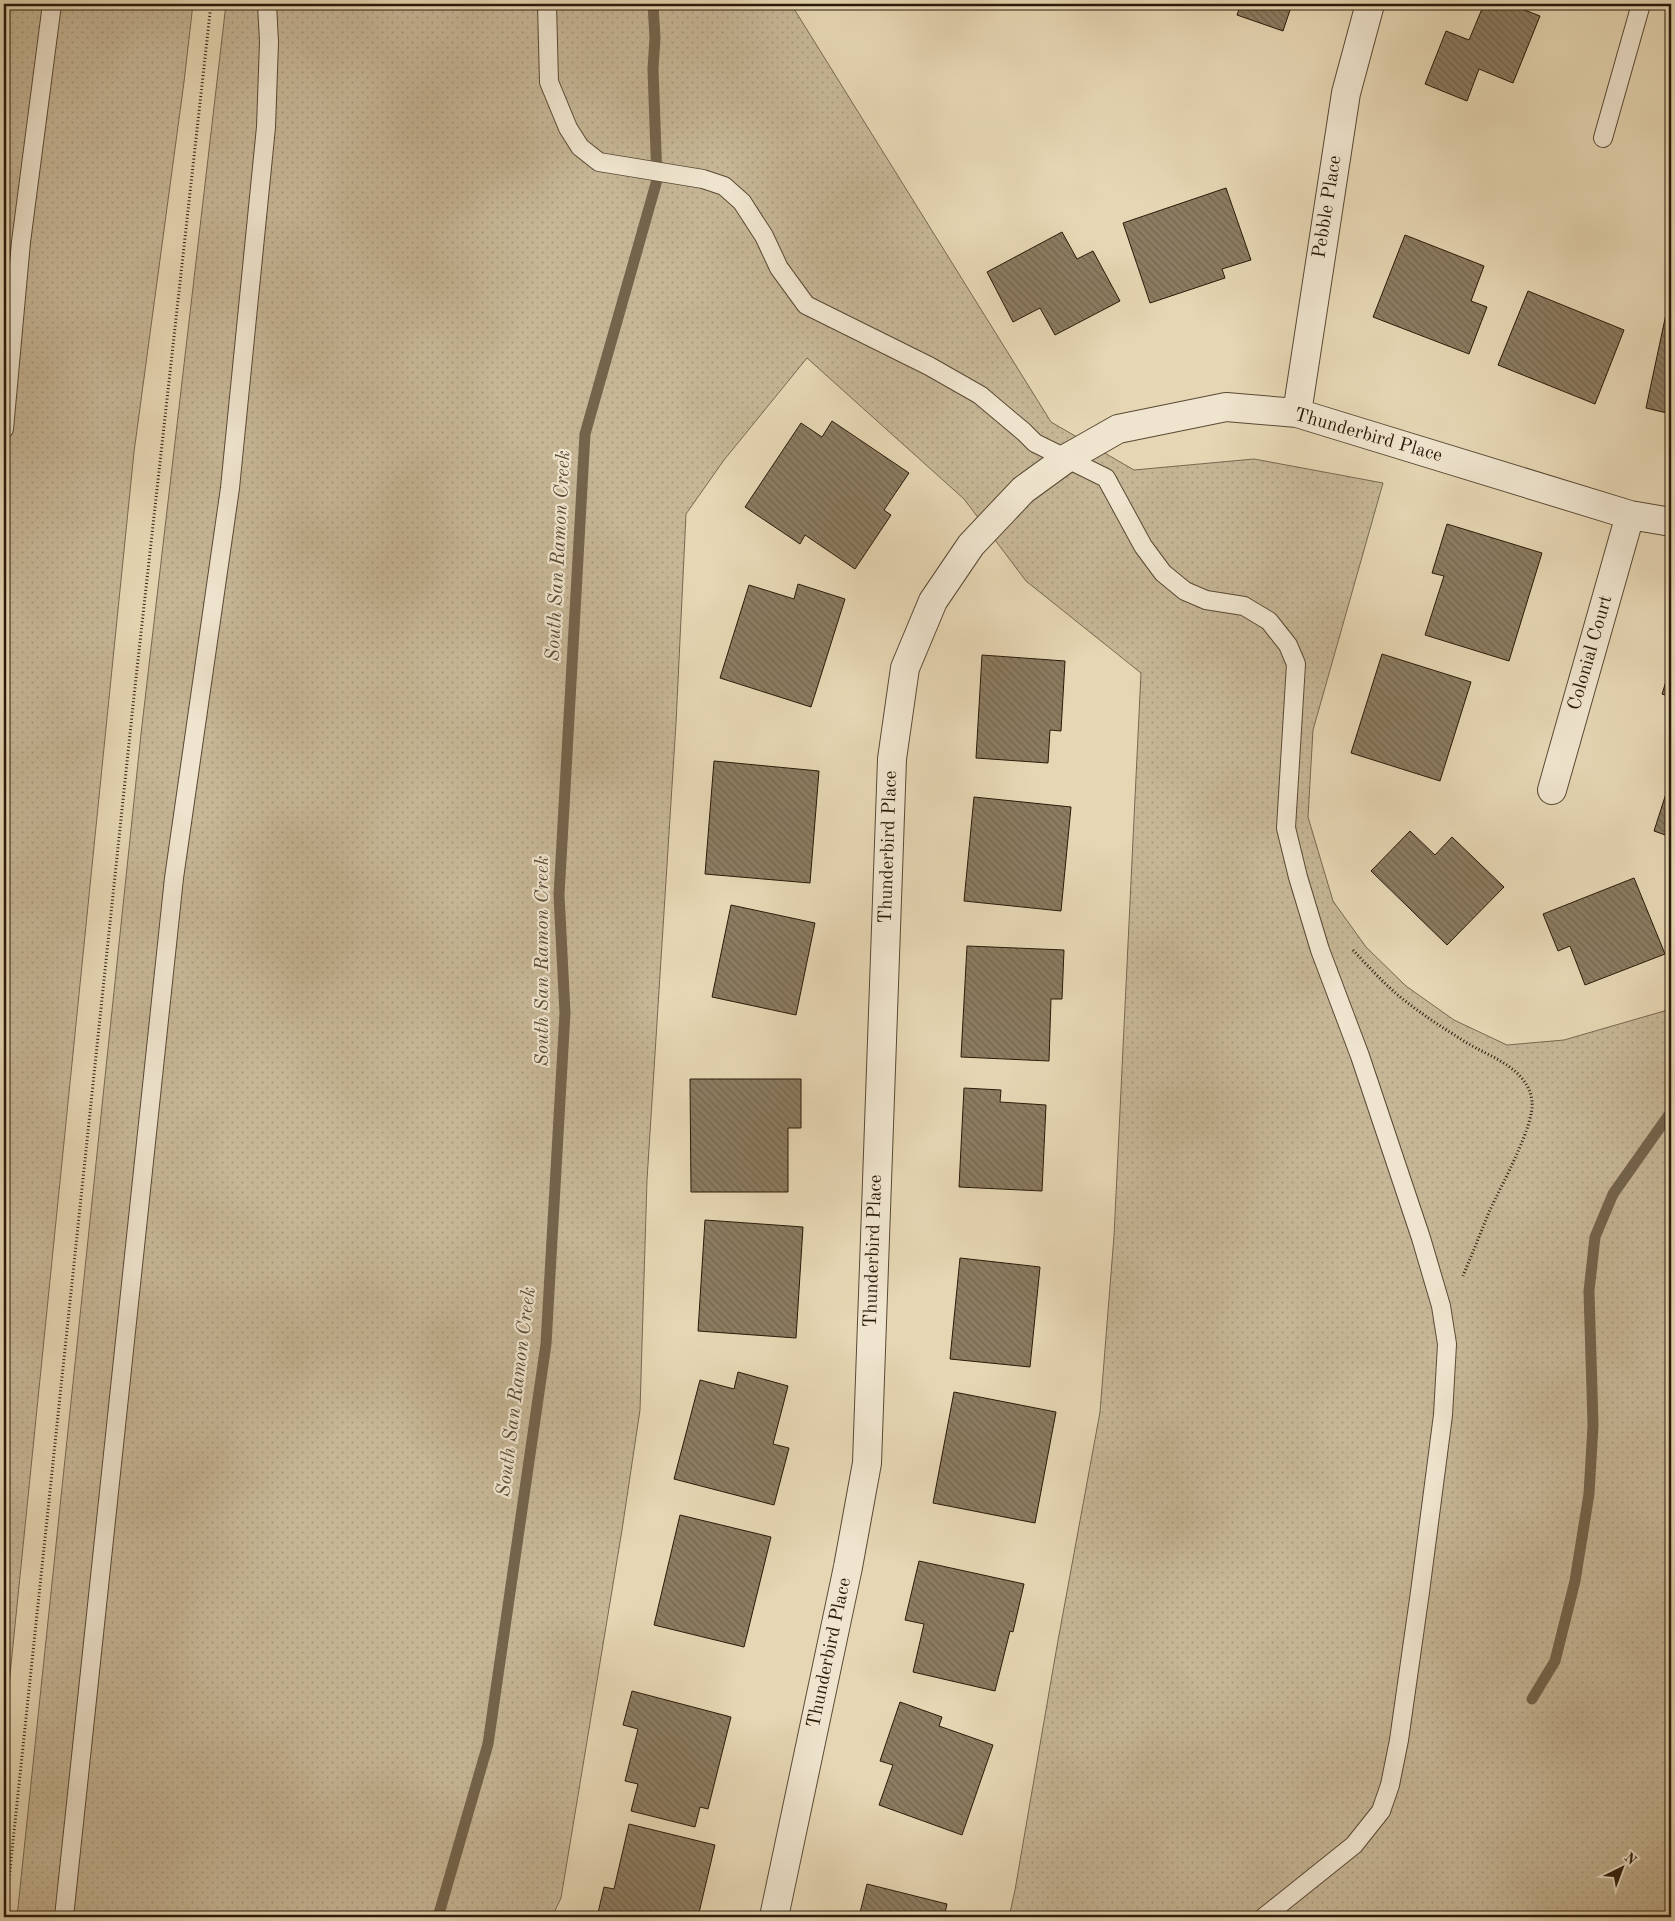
<svg xmlns="http://www.w3.org/2000/svg" width="1675" height="1921" viewBox="0 0 1675 1921" font-family="'Old Standard TT',serif">
  <style>
    .grass { fill: url(#grass-dots); stroke: #786850 }
    .lines { fill: none; stroke-linecap: round; stroke-linejoin: round }
    .stream { stroke: #74644c; stroke-width: 11 }
    .building { fill: url(#building-back-hatch); stroke: #2a1a09 }
    .service-casing { stroke: #594934; stroke-width: 20 }
    .minor-casing { stroke: #594934; stroke-width: 30 }
    .path { stroke: #2a1a09; stroke-width: 3; stroke-dasharray: 1 2.5; stroke-linecap: butt }
    .service { stroke: #efe4ce; stroke-width: 18 }
    .minor { stroke: #efe4ce; stroke-width: 28 }
    .labels { text-anchor: middle; dominant-baseline: central; stroke-width: 4.5; stroke-linejoin: round; paint-order: stroke }
    .street-label { font-size: 19px; fill: #2a1a09; stroke: #efe4ce }
    .water-label { font-size: 20px; font-style: italic; fill: #5c4c36; stroke: #efe4ce }
  </style>
  <defs>
    <pattern id="grass-dots" width="8" height="8" patternUnits="userSpaceOnUse" patternTransform="scale(1.25)"><rect width="8" height="8" fill="#c6b696"/><path d="M2 2h.1M6 6h.1" fill="none" stroke="#aa9c80" stroke-width="1.8" stroke-linecap="round"/></pattern>
    <pattern id="building-back-hatch" width="6" height="6" patternUnits="userSpaceOnUse" patternTransform="scale(1.25)"><rect width="6" height="6" fill="#8c7c61"/><path d="M-1 5l2 2M0 0l6 6M5-1l2 2" fill="none" stroke="#73654e"/></pattern>
  </defs>
  <rect width="100%" height="100%" fill="#e6d6b3"/>
  <filter id="stains"><feTurbulence type="fractalNoise" baseFrequency=".004" numOctaves="4"/><feColorMatrix values="0 0 0 0 .2 0 0 0 0 .09 0 0 0 0 .02 0 0 0 .5 -.17"/></filter>
  <radialGradient id="worn" r=".72"><stop offset=".6" stop-color="#630" stop-opacity="0"/><stop offset="1" stop-color="#630" stop-opacity=".3"/></radialGradient>
  <path class="grass" d="M 4,4 L 193,4 L 184,82 L 134,452 L 4,1734 Z
    M 226,4 L 791,4 L 1051,422 L 1134,470 L 1254,459 L 1383,483 L 1313,730 L 1308,817 L 1333,901 L 1366,947 L 1406,986 L 1454,1020 L 1507,1045 L 1564,1040 L 1671,1009 L 1671,1917 L 1009,1917 L 1015,1890 L 1057,1646 L 1100,1412 L 1114,1236 L 1141,673 L 1026,581 L 964,499 L 807,358 L 724,460 L 686,514 L 676,723 L 647,1180 L 640,1410 L 622,1530 L 561,1898 L 552,1917 L 17,1917 L 141,734 Z"/>
  <g class="lines">
    <path class="stream" d="M 1532,1699 L 1555,1661 L 1575,1581 L 1589,1494 L 1593,1425 L 1589,1291 L 1595,1237 L 1613,1194 L 1671,1112
      M 438,1917 L 488,1744 L 546,1344 L 565,1013 L 559,895 L 585,434 L 657,180 L 653,69 L 655,38 L 653,4"/>
  </g>
  <path class="building" d="M 1241,4 L 1292,4 L 1283,31 L 1237,15 Z
    M 1484,4 L 1509,4 L 1540,16 L 1513,83 L 1479,69 L 1467,101 L 1425,84 L 1446,31 L 1469,40 Z
    M 1226,188 L 1251,260 L 1222,269 L 1225,278 L 1150,303 L 1123,223 Z
    M 1062,232 L 1077,259 L 1093,251 L 1120,301 L 1055,335 L 1040,308 L 1013,322 L 987,272 Z
    M 1405,235 L 1484,266 L 1471,301 L 1487,307 L 1469,354 L 1373,317 Z
    M 1528,291 L 1624,330 L 1595,404 L 1498,365 Z
    M 1666,314 L 1671,316 L 1671,414 L 1646,408 Z
    M 832,421 L 909,473 L 884,510 L 891,515 L 855,569 L 805,535 L 800,544 L 745,507 L 801,423 L 822,437 Z
    M 1447,524 L 1542,553 L 1509,661 L 1425,635 L 1444,576 L 1432,573 Z
    M 798,584 L 845,599 L 811,707 L 720,678 L 749,585 L 794,599 Z
    M 1382,654 L 1471,682 L 1440,781 L 1351,753 Z
    M 982,655 L 1065,661 L 1061,731 L 1050,730 L 1048,763 L 976,758 Z
    M 1671,666 L 1671,697 L 1662,694 Z
    M 714,761 L 819,771 L 810,883 L 705,874 Z
    M 1671,778 L 1671,837 L 1654,831 Z
    M 974,797 L 1071,807 L 1061,911 L 964,901 Z
    M 1410,831 L 1435,855 L 1452,837 L 1504,887 L 1447,945 L 1371,871 Z
    M 1634,878 L 1665,954 L 1585,985 L 1570,946 L 1558,951 L 1543,914 Z
    M 731,905 L 815,923 L 796,1015 L 712,997 Z
    M 967,946 L 1064,950 L 1062,999 L 1051,999 L 1049,1061 L 961,1057 Z
    M 690,1079 L 801,1079 L 801,1128 L 788,1128 L 788,1192 L 691,1192 Z
    M 964,1088 L 1001,1090 L 1000,1102 L 1046,1105 L 1042,1191 L 959,1187 Z
    M 705,1220 L 803,1227 L 796,1338 L 698,1331 Z
    M 960,1258 L 1040,1267 L 1030,1367 L 950,1359 Z
    M 738,1372 L 788,1386 L 773,1444 L 789,1448 L 774,1505 L 674,1479 L 700,1380 L 734,1389 Z
    M 954,1392 L 1056,1412 L 1035,1523 L 933,1503 Z
    M 680,1515 L 771,1537 L 744,1647 L 654,1625 Z
    M 919,1561 L 1024,1584 L 1013,1632 L 1010,1631 L 995,1691 L 913,1672 L 924,1624 L 905,1620 Z
    M 632,1691 L 731,1717 L 708,1809 L 700,1807 L 695,1827 L 631,1811 L 638,1784 L 625,1781 L 638,1729 L 623,1725 Z
    M 900,1702 L 942,1717 L 939,1726 L 993,1745 L 962,1835 L 879,1805 L 893,1765 L 880,1761 Z
    M 629,1824 L 715,1845 L 698,1917 L 597,1917 L 604,1887 L 614,1889 Z
    M 867,1884 L 947,1904 L 944,1917 L 859,1917 Z"/>
  <g class="lines">
    <g class="service-casing">
      <path id="service" d="M 547,4 L 549,82 L 568,128 L 580,147 L 599,162 L 703,179 L 724,186 L 742,202 L 764,236 L 779,268 L 806,305 L 929,366 L 980,395 L 1024,432 L 1035,443 L 1106,478 L 1143,546 L 1163,573 L 1185,591 L 1206,600 L 1244,606 L 1269,621 L 1288,645 L 1296,664 L 1286,828 L 1298,877 L 1320,950 L 1360,1056 L 1421,1238 L 1441,1306 L 1447,1344 L 1443,1415 L 1420,1592 L 1399,1740 L 1390,1785 L 1381,1811 L 1354,1845 L 1264,1917
        M 1603,138 L 1641,4
        M 4,429 L 21,242 L 52,4
        M 64,1917 L 174,878 L 230,488 L 266,127 L 269,42 L 267,4"/>
    </g>
    <g class="minor-casing">
      <path id="minor" d="M 1297,413 L 1346,93 L 1370,4
        M 1552,790 L 1630,515
        M 774,1917 L 848,1567 L 867,1463 L 892,759 L 905,668 L 933,601 L 971,545 L 1023,490 L 1067,458 L 1118,429 L 1226,407 L 1297,413 L 1630,515 L 1671,522"/>
    </g>
    <path class="path" d="M 1353,950 C 1369,967 1385,985 1404,1000 C 1424,1016 1445,1029 1467,1043 C 1490,1057 1528,1068 1532,1101 C 1535,1125 1501,1186 1490,1210 C 1481,1232 1472,1254 1463,1276
      M 5,1917 L 134,696 L 211,4"/>
    <use href="#service" class="service"/>
    <use href="#minor" class="minor"/>
  </g>
  <g class="labels">
    <g class="street-label">
      <text transform="translate(1328 207) rotate(-81)">Pebble Place</text>
      <text transform="translate(1368 436) rotate(16)">Thunderbird Place</text>
      <text transform="translate(1591 653) rotate(-74)">Colonial Court</text>
      <text transform="translate(889 847) rotate(-88)">Thunderbird Place</text>
      <text transform="translate(874 1251) rotate(-88)">Thunderbird Place</text>
      <text transform="translate(830 1653) rotate(-78)">Thunderbird Place</text>
    </g>
    <g class="water-label">
      <text transform="translate(559 556) rotate(-87)">South San Ramon Creek</text>
      <text transform="translate(543 961) rotate(-90)">South San Ramon Creek</text>
      <text transform="translate(517 1392) rotate(-83)">South San Ramon Creek</text>
    </g>
  </g>
  <rect width="1675" height="1921" fill="none" stroke="#e6d6b3" stroke-width="20"/>
  <rect x="5" y="5" width="1665" height="1911" fill="none" stroke="#2a1a09" stroke-width="2.5"/>
  <rect x="10" y="10" width="1655" height="1901" fill="none" stroke="#2a1a09"/>
  <g transform="translate(1622 1868) rotate(42)" stroke="#efe4ce" stroke-width="4" paint-order="stroke">
  <path d="M0-4L9 19L0 12L-9 19Z" fill="#2a1a09"/>
  <text y="-8" font-size="14" font-weight="bold" text-anchor="middle" fill="#2a1a09">N</text>
  </g>
  <rect width="100%" height="100%" filter="url(#stains)"/>
  <rect width="100%" height="100%" fill="url(#worn)"/>
</svg>
